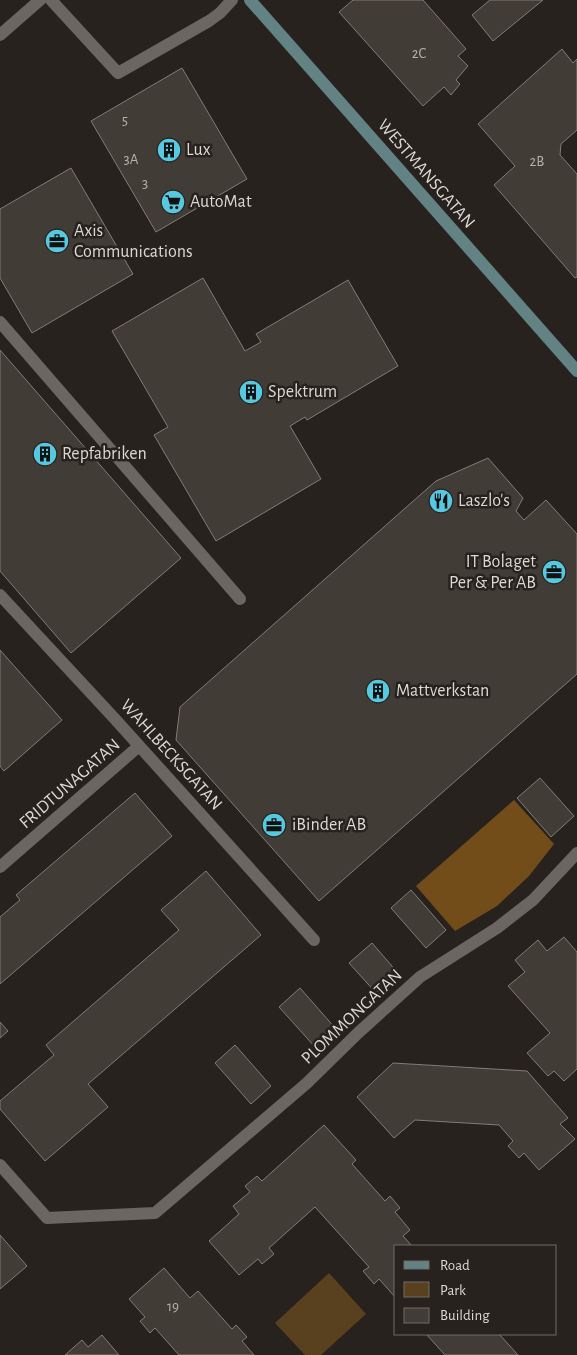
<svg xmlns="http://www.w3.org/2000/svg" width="577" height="1355" viewBox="0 0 577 1355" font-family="'Alegreya Sans',sans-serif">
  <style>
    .green { fill: #59401f }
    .forest { fill: #724d19 }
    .building { fill: #423c36; stroke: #827c75 }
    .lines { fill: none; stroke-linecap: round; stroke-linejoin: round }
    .street { stroke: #6b665f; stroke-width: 12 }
    .secondary { stroke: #638284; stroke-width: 12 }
    .labels { text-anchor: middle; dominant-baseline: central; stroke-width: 5; stroke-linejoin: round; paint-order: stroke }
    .number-label { font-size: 15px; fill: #b5b1ac }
    .poi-label { font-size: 18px; fill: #dbd8d4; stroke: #27221d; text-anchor: start }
    .street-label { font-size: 18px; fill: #dbd8d4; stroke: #27221d }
  </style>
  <rect width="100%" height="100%" fill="#27221d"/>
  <path class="green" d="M 329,1273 L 366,1314 L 321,1355 L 305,1355 L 275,1323 Z"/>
  <path class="forest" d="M 514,800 L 554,844 L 529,876 L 497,906 L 455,931 L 416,886 Z"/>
  <path class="building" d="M 353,0 L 423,0 L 466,49 L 458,56 L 468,66 L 456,80 L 460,84 L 451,95 L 444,87 L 423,106 L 339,12 Z
    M 490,0 L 543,0 L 493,41 L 472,15 Z
    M 562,49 L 573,63 L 577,59 L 577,130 L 561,144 L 560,155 L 577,174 L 577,277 L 575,278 L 494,185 L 515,166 L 478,124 Z
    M 182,68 L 247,179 L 156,232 L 91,121 Z
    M 71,168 L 133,274 L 32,333 L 0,278 L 0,209 Z
    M 203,278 L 245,351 L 261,342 L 256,334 L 348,280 L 398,366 L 307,420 L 305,417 L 290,426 L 321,479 L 216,541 L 154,435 L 168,427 L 112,331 Z
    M 0,350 L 181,558 L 71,653 L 0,571 Z
    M 488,458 L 523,498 L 516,511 L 524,520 L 546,500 L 577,534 L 577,674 L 319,901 L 176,740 L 180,707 L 436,481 Z
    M 0,650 L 62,720 L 4,771 L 0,766 Z
    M 540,778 L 574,816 L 551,837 L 517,798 Z
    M 135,793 L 172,836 L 0,984 L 0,917 L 20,900 L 16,895 Z
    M 206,871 L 261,935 L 88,1084 L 108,1107 L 45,1161 L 0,1109 L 0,1101 L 54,1055 L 46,1045 L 179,930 L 161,910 Z
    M 411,890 L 446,930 L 426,948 L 391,908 Z
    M 564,937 L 577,952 L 577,1069 L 564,1081 L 554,1071 L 548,1076 L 527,1053 L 550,1033 L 508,986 L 525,972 L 515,960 L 538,940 L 547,951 Z
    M 372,943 L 398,973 L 376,993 L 349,963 Z
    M 300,988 L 336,1029 L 315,1047 L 279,1007 Z
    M 0,1022 L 8,1031 L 0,1038 Z
    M 235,1045 L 271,1086 L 251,1104 L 215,1063 Z
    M 393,1063 L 527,1071 L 568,1118 L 560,1124 L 575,1139 L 539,1170 L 524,1153 L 519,1158 L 508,1146 L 513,1141 L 499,1125 L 415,1120 L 394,1138 L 357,1097 Z
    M 324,1125 L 356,1160 L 352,1164 L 385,1201 L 390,1196 L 400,1208 L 395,1212 L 410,1230 L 403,1236 L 412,1246 L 396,1246 L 395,1297 L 379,1279 L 374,1284 L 363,1271 L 369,1267 L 315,1207 L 269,1248 L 274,1254 L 262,1264 L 258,1259 L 239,1275 L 209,1241 L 239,1214 L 233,1206 L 250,1192 L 245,1186 L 257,1176 L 262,1181 Z
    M 0,1235 L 27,1266 L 0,1289 Z
    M 164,1268 L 190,1298 L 198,1291 L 232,1329 L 236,1325 L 247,1337 L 242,1341 L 254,1355 L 179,1355 L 155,1328 L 150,1333 L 140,1321 L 145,1317 L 129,1299 Z
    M 426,1334 L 499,1334 L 518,1355 L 445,1355 Z
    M 102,1335 L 119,1355 L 65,1355 L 82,1340 L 88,1347 Z"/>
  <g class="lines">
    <path class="street" d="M 51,0 L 118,73 L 209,21 L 220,13 L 232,0
      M 0,35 L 40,0
      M 0,322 L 240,599
      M 0,595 L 115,719 L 314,940
      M 0,867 L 139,746
      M 0,1165 L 47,1218 L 155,1213 L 307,1083 L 358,1033 L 420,977 L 497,928 L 533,900 L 577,853"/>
    <path class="secondary" d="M 250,0 L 577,371"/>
  </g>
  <defs>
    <g id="building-disc" transform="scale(1.25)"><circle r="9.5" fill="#56c9e0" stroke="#27221d"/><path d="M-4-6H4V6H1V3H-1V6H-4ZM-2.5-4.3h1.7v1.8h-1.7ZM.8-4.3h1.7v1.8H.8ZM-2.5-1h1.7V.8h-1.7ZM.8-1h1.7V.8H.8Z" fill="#111"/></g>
    <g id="supermarket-disc" transform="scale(1.25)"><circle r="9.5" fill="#56c9e0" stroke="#27221d"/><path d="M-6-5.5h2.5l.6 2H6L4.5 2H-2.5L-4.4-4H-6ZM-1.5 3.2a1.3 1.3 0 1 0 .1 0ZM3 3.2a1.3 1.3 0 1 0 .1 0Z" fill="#111"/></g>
    <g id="office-disc" transform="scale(1.25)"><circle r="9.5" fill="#56c9e0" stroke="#27221d"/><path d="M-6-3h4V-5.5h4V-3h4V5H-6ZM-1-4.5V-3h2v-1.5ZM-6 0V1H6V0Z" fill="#111"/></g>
    <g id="restaurant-disc" transform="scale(1.25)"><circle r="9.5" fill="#56c9e0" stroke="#27221d"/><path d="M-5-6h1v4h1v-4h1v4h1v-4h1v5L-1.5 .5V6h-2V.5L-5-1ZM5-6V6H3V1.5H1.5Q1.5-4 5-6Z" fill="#111"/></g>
  </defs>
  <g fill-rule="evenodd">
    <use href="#building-disc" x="169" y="150"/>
    <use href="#supermarket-disc" x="173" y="202"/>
    <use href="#office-disc" x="57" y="241"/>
    <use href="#building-disc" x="251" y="392"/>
    <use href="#building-disc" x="45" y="454"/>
    <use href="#restaurant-disc" x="441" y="501"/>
    <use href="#office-disc" x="554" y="572"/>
    <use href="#building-disc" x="378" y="691"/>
    <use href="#office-disc" x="274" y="825"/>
  </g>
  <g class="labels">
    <g class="number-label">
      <text x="419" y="53">2C</text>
      <text x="125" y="120">5</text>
      <text x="131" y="159">3A</text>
      <text x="537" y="161">2B</text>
      <text x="145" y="183">3</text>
      <text x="173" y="1306">19</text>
    </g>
    <g class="poi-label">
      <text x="186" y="150">Lux</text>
      <text x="190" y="202">AutoMat</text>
      <text x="74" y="231">Axis<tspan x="74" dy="21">Communications</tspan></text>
      <text x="268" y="392">Spektrum</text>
      <text x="62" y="454">Repfabriken</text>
      <text x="458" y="501">Laszlo's</text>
      <text x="536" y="562" text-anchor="end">IT Bolaget<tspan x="536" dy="21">Per &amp; Per AB</tspan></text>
      <text x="396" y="691">Mattverkstan</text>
      <text x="292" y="825">iBinder AB</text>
    </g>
    <g class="street-label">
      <text transform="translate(426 174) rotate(49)">WESTMANSGATAN</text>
      <text transform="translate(171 755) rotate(48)">WAHLBECKSGATAN</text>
      <text transform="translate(70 784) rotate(-41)">FRIDTUNAGATAN</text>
      <text transform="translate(352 1017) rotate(-43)">PLOMMONGATAN</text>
    </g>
  </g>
  <rect x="394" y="1245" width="162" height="90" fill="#27221d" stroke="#6f6b66"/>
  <rect x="404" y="1261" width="25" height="8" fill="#638284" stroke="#6f6b66"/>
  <text x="440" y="1270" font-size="15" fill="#dbd8d4">Road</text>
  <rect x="404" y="1282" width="25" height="15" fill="#59401f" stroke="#6f6b66"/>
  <text x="440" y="1295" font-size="15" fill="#dbd8d4">Park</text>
  <rect x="404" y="1308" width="25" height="15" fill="#423c36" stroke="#6f6b66"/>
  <text x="440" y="1320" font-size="15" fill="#dbd8d4">Building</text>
</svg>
